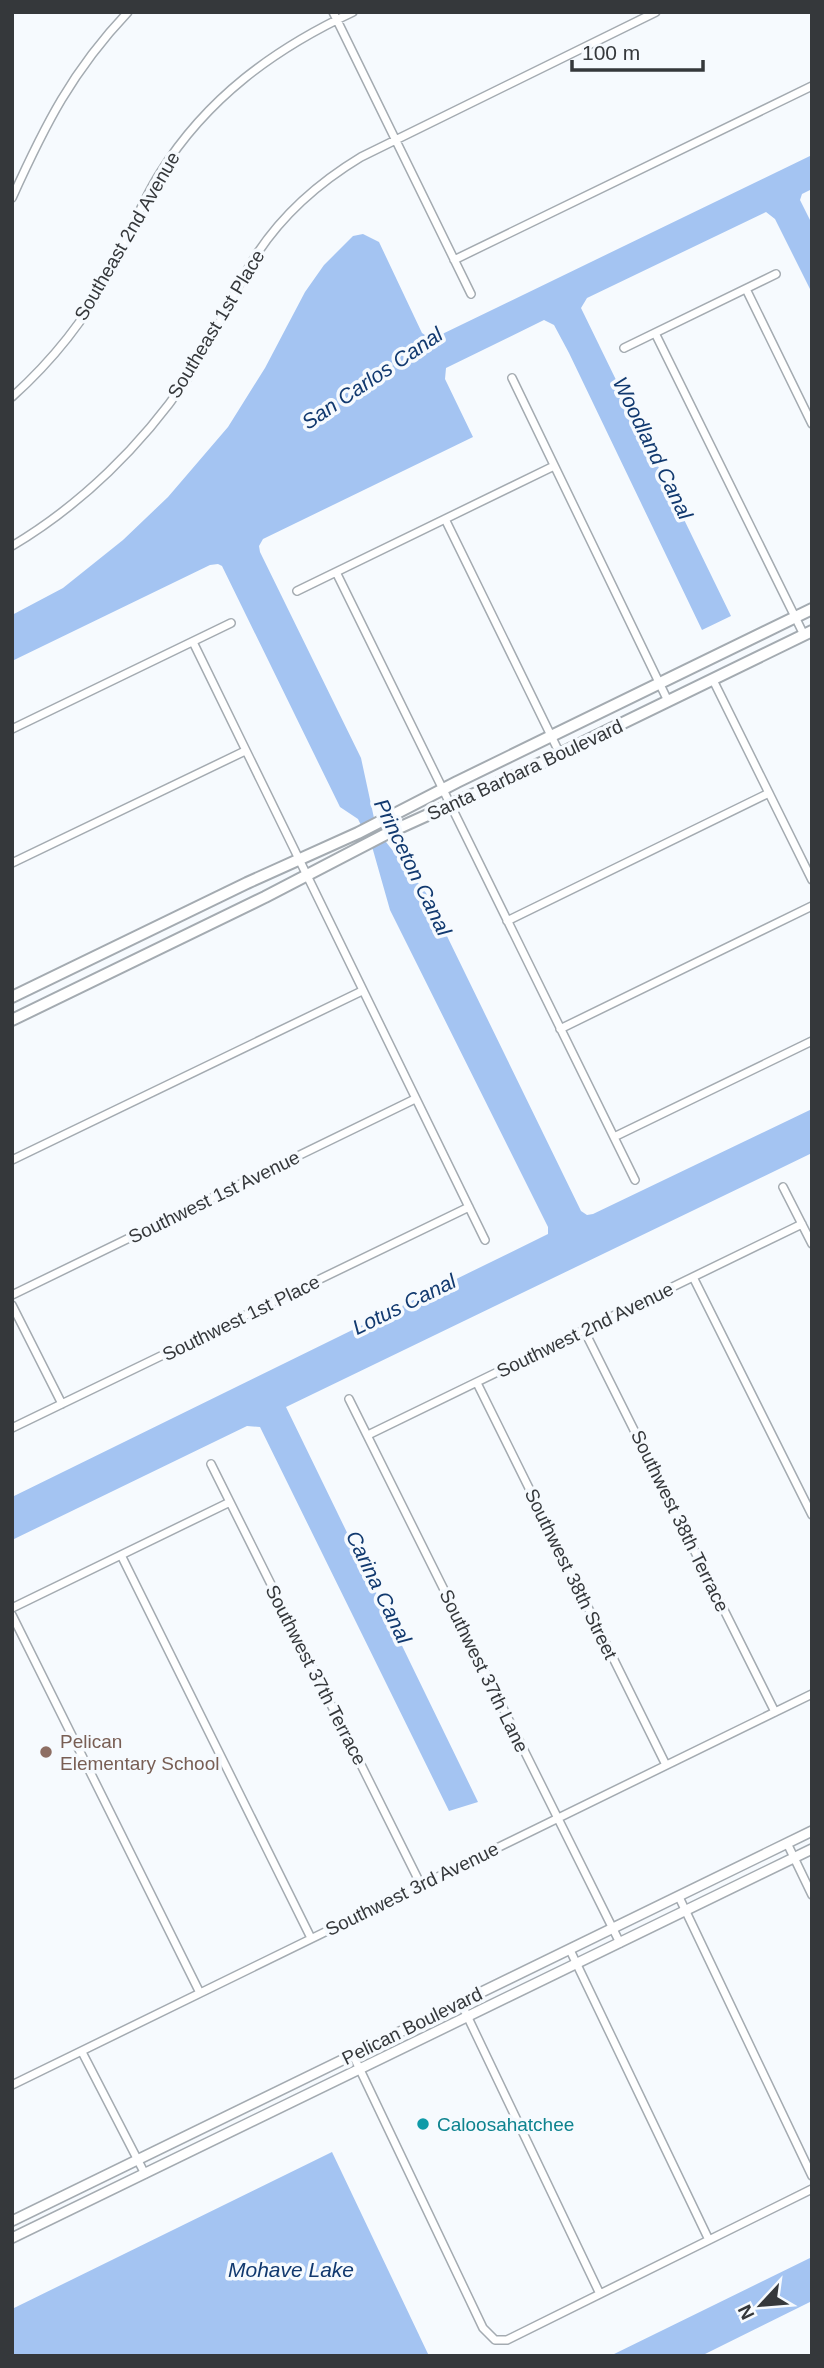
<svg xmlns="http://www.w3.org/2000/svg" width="824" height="2368" viewBox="0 0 824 2368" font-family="Arial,sans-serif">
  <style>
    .water { fill: #a4c4f2 }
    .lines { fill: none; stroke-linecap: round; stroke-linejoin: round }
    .minor-casing { stroke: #a4abb1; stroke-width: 10 }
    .tertiary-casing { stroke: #a4abb1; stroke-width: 12 }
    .secondary-casing { stroke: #a4abb1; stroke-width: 14 }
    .minor { stroke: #fff; stroke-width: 7 }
    .tertiary { stroke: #fff; stroke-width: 9 }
    .secondary { stroke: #fff; stroke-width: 10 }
    .education-dot { fill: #8d6e63; stroke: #f6fafe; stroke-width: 2.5 }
    .culture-dot { fill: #0f9aa8; stroke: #f6fafe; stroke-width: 2.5 }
    .labels { text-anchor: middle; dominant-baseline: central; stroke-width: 7; stroke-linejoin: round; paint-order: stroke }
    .street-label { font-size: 19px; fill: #35383b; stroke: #f6fafe }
    .education-label { font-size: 19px; fill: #785e54; stroke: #f6fafe; text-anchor: start }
    .culture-label { font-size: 19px; fill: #0d838f; stroke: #f6fafe; text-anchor: start }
    .water-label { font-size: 21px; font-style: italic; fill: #11396f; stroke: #f6fafe }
  </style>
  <rect width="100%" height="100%" fill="#f6fafe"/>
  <path class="water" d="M 812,155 L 812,189 L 802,194 L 800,200 L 812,224 L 812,293 L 775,219 L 766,212 L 587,298 L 581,308 L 731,616 L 702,630 L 569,353 L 554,325 L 544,320 L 446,368 L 445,379 L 473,437 L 263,539 L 259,546 L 260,552 L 361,758 L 374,818 L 386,842 L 426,893 L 581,1211 L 587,1215 L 593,1214 L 812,1109 L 812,1153 L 286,1407 L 478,1802 L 449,1811 L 260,1427 L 247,1426 L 12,1540 L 12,1497 L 548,1234 L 548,1227 L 390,910 L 373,850 L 358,819 L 340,807 L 222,566 L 218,564 L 210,565 L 12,661 L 12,615 L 63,588 L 123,540 L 168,497 L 228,427 L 265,368 L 305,292 L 324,265 L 353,236 L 363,234 L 379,242 L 422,333 L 428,337 L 434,338 Z
    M 332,2152 L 429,2356 L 12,2356 L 12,2309 Z
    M 812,2257 L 812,2301 L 701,2356 L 610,2356 Z"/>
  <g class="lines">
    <g class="minor-casing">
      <path id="minor" d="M 333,12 L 471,294
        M 12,198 C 45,125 72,71 128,12
        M 454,260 L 812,86
        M 746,289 L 812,424
        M 655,333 L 804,635
        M 624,348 L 776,274
        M 512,378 L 668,701
        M 12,397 C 52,361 85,320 110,273 C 128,240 140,204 160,173 C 207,98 274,49 353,12
        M 445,519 L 560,754
        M 12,546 C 81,505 142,445 187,379 C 210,345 226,308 246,272 C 273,223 313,186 361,157 L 656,12
        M 336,572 L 635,1180
        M 297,591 L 554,466
        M 193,642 L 485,1240
        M 713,680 L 812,880
        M 12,729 L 231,623
        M 12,863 L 245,751
        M 507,921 L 769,793
        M 560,1029 L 812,906
        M 614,1137 L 812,1041
        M 12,1160 L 362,991
        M 783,1187 L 812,1244
        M 693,1277 L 812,1515
        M 12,1295 L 415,1099
        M 12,1305 L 62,1404
        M 584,1330 L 775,1712
        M 477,1383 L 666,1765
        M 349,1399 L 620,1943
        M 12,1428 L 469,1207
        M 368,1435 L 802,1224
        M 211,1464 L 421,1885
        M 121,1555 L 311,1938
        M 12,1608 L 230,1502
        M 12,1615 L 200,1993
        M 787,1843 L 812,1895
        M 679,1897 L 812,2176
        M 570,1950 L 709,2240
        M 461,2003 L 600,2294
        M 82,2052 L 145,2174
        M 353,2055 L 483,2328 L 495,2340 L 507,2340 L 812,2189
        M 12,2085 L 812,1694"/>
    </g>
    <g class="tertiary-casing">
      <path id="tertiary" d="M 12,2221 L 812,1831
        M 12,2238 L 812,1849"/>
    </g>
    <g class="secondary-casing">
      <path id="secondary" d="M 12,997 L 247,883 L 358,833 L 457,782 L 812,609
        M 12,1020 L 265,897 L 390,832 L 514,776 L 812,631"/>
    </g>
    <use href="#minor" class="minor"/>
    <use href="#tertiary" class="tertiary"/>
    <use href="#secondary" class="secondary"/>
  </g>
  <circle class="education-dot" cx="46" cy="1752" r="7"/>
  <circle class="culture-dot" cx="423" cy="2124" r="7"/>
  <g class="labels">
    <g class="street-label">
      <text transform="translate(127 236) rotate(-60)">Southeast 2nd Avenue</text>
      <text transform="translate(216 324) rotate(-59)">Southeast 1st Place</text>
      <text transform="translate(525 770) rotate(-25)">Santa Barbara Boulevard</text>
      <text transform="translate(214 1197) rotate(-26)">Southwest 1st Avenue</text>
      <text transform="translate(241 1318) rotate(-26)">Southwest 1st Place</text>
      <text transform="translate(585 1330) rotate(-26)">Southwest 2nd Avenue</text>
      <text transform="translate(680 1521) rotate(64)">Southwest 38th Terrace</text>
      <text transform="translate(571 1574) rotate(64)">Southwest 38th Street</text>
      <text transform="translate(484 1671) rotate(64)">Southwest 37th Lane</text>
      <text transform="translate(316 1675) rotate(63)">Southwest 37th Terrace</text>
      <text transform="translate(412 1889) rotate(-26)">Southwest 3rd Avenue</text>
      <text transform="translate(412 2026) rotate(-26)">Pelican Boulevard</text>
    </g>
    <g class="education-label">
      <text x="60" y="1741">Pelican<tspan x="60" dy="22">Elementary School</tspan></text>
    </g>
    <g class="culture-label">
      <text x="437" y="2124">Caloosahatchee</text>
    </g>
    <g class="water-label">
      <text transform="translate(372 378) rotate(-34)">San Carlos Canal</text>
      <text transform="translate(653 448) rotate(64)">Woodland Canal</text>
      <text transform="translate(413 867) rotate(64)">Princeton Canal</text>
      <text transform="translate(404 1304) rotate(-26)">Lotus Canal</text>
      <text transform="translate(379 1587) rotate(64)">Carina Canal</text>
      <text x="291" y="2269">Mohave Lake</text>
    </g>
  </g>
  <rect width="824" height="2368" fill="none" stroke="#35383b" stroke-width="28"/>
  <g transform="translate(761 2305) rotate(244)" stroke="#f6fafe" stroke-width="5" paint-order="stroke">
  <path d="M0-5L12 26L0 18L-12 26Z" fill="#35383b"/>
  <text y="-10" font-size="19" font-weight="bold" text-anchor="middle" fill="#35383b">N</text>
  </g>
  <path d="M572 60v10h131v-10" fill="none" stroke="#35383b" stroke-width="3.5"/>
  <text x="582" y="60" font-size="21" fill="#35383b" stroke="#f6fafe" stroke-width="5" paint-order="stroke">100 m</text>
</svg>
